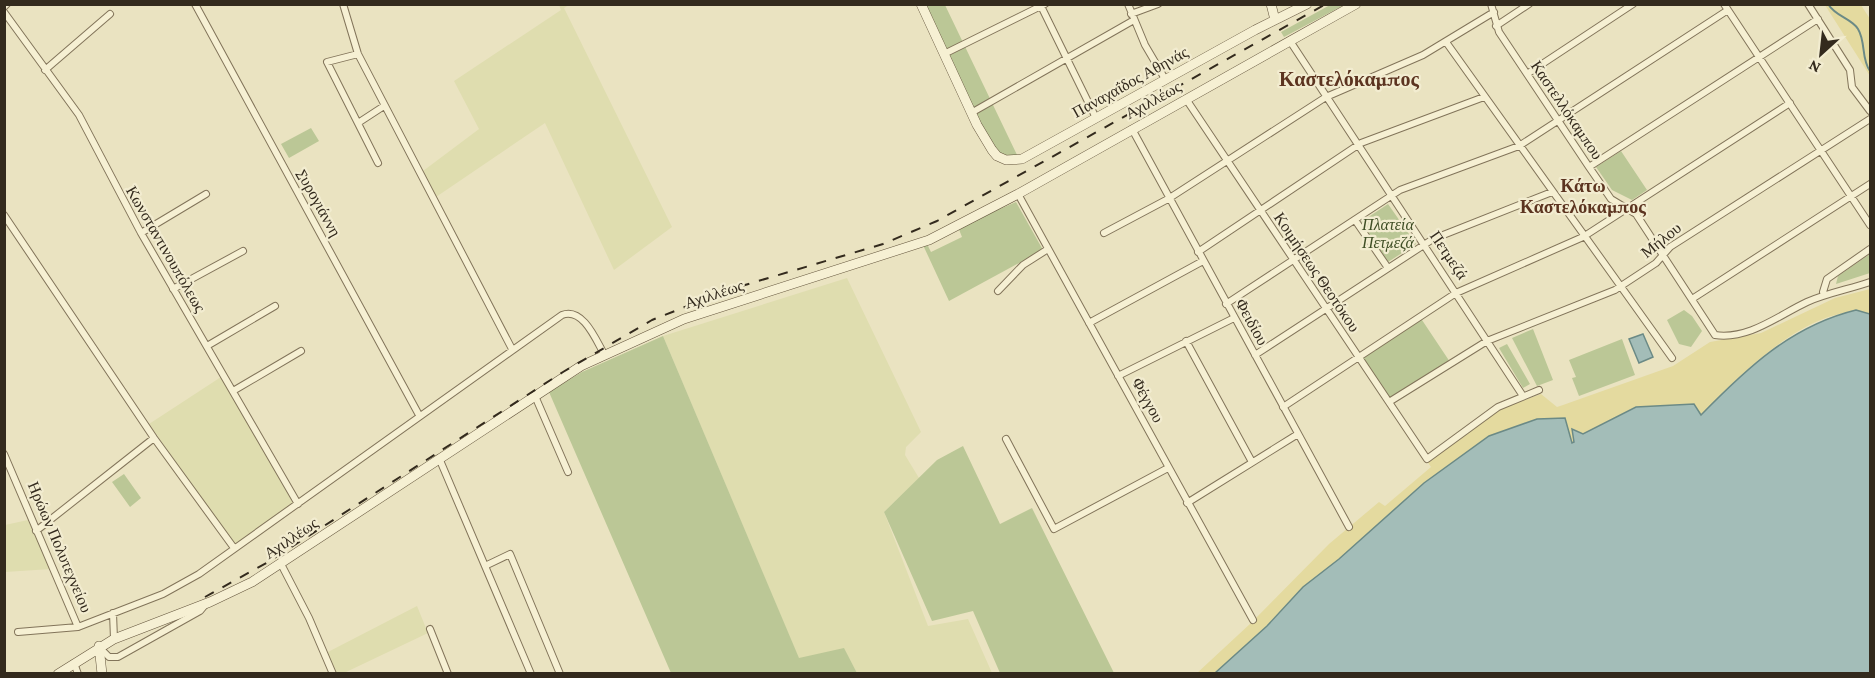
<svg xmlns="http://www.w3.org/2000/svg" width="1875" height="678" viewBox="0 0 1875 678" font-family="'Crimson Pro',serif">
  <style>
    .farmland { fill: #dfddaf }
    .green { fill: #bbc796 }
    .sand { fill: #e4da9f }
    .water { fill: #a3bdb8; stroke: #6b8a86; stroke-width: 1.5 }
    .lines { fill: none; stroke-linecap: round; stroke-linejoin: round }
    .stream { stroke: #6b8a86; stroke-width: 2 }
    .street-casing { stroke: #82745a; stroke-width: 8 }
    .secondary-casing { stroke: #64553d; stroke-width: 10 }
    .street { stroke: #f6f0d3; stroke-width: 6 }
    .secondary { stroke: #f6f0d3; stroke-width: 9 }
    .rail { stroke: #332a1d; stroke-width: 2; stroke-dasharray: 10 10; stroke-linecap: butt }
    .labels { text-anchor: middle; dominant-baseline: central; stroke-width: 4.5; stroke-linejoin: round; paint-order: stroke }
    .street-label { font-size: 16px; fill: #332a1d; stroke: #f2ecd0 }
    .park-label { font-size: 16px; font-style: italic; fill: #3f4e25; stroke: #f2ecd0 }
    .neighbourhood-label { font-size: 18px; font-weight: bold; fill: #5c3420; stroke: #f2ecd0 }
    .quarter-label { font-size: 20px; font-weight: bold; fill: #5c3420; stroke: #f2ecd0 }
  </style>
  <rect width="100%" height="100%" fill="#eae3c1"/>
  <path class="farmland" d="M 559,5 L 569,5 L 564,8 L 672,227 L 614,270 L 545,123 L 436,197 L 423,171 L 479,129 L 454,81 L 561,10 Z
    M 847,278 L 921,432 L 906,447 L 905,455 L 919,478 L 884,512 L 928,626 L 968,619 L 992,673 L 857,673 L 844,649 L 799,659 L 663,336 Z
    M 221,377 L 294,503 L 235,545 L 149,424 Z
    M 28,520 L 51,569 L 5,572 L 5,525 Z
    M 417,606 L 428,633 L 344,673 L 334,673 L 326,653 Z"/>
  <path class="green" d="M 925,5 L 945,5 L 1018,157 L 1002,156 L 984,131 Z
    M 1330,5 L 1344,5 L 1284,37 L 1281,32 Z
    M 311,128 L 319,141 L 289,158 L 281,144 Z
    M 1621,151 L 1647,190 L 1632,200 L 1612,190 L 1596,167 Z
    M 1016,202 L 1043,250 L 949,301 L 923,245 L 927,244 L 931,252 L 962,237 L 958,227 Z
    M 1388,204 L 1416,244 L 1388,262 L 1361,222 Z
    M 1870,254 L 1870,273 L 1836,284 L 1838,276 Z
    M 1684,310 L 1692,316 L 1702,331 L 1691,347 L 1679,344 L 1667,320 Z
    M 1420,317 L 1450,362 L 1389,402 L 1357,358 Z
    M 1533,329 L 1553,380 L 1537,386 L 1512,338 Z
    M 663,336 L 799,658 L 844,648 L 857,673 L 671,673 L 549,392 L 582,372 Z
    M 1622,339 L 1635,375 L 1579,396 L 1572,378 L 1576,377 L 1569,360 Z
    M 1507,344 L 1530,384 L 1523,388 L 1499,348 Z
    M 963,446 L 1000,524 L 1032,508 L 1114,673 L 1000,673 L 973,611 L 932,621 L 884,512 L 937,460 Z
    M 124,474 L 141,498 L 130,507 L 112,482 Z"/>
  <path class="sand" d="M 1825,5 L 1861,5 L 1870,19 L 1870,76 Z
    M 1870,289 L 1870,314 C 1813,300 1738,376 1701,415 L 1694,404 L 1636,407 L 1583,434 L 1572,430 L 1575,442 L 1572,443 L 1547,420 L 1537,419 L 1489,436 L 1424,483 L 1339,559 L 1303,587 L 1267,626 L 1215,673 L 1196,674 L 1251,623 L 1329,544 L 1379,502 L 1385,506 L 1431,467 L 1427,461 L 1498,410 L 1541,394 L 1557,407 L 1563,405 L 1673,366 L 1710,342 L 1761,333 L 1835,298 Z"/>
  <path class="water" d="M 1856,310 L 1870,314 L 1870,673 L 1215,673 L 1267,626 L 1303,587 L 1339,559 L 1424,483 L 1489,436 L 1537,419 L 1565,418 L 1572,443 L 1574,442 L 1572,429 L 1583,434 L 1636,407 L 1694,404 L 1701,415 C 1747,368 1791,326 1856,310 Z
    M 1643,334 L 1653,357 L 1639,363 L 1629,339 Z"/>
  <g class="lines">
    <path class="stream" d="M 1828,4 C 1836,17 1851,18 1858,29 C 1866,42 1861,59 1870,71"/>
    <g class="street-casing">
      <path id="street" d="M 195,4 L 419,415
        M 343,4 L 358,54 L 512,349
        M 1040,4 L 1096,118
        M 1128,4 L 1145,45 L 1165,79
        M 1491,4 L 1499,32 L 1589,167 L 1611,199 L 1636,214 L 1715,335 C 1749,340 1779,315 1807,302 C 1827,293 1850,289 1870,282
        M 1724,4 L 1870,225
        M 1808,4 L 1850,70 L 1852,87 L 1870,111
        M 4,7 L 7,4
        M 4,12 L 79,115 L 141,233 L 298,504
        M 1131,14 L 1158,4
        M 1496,26 L 1529,4
        M 1290,41 L 1523,396
        M 1446,42 L 1672,358
        M 358,54 L 327,62 L 378,163
        M 944,54 L 1045,4
        M 45,70 L 110,14
        M 1527,74 L 1633,4
        M 1186,99 L 1427,459 L 1498,407 L 1539,390
        M 971,113 L 1134,20
        M 358,123 L 384,106
        M 1132,129 L 1349,527
        M 1589,167 L 1818,19
        M 1018,194 L 1253,620
        M 4,215 L 154,438 L 234,548
        M 1355,220 L 1388,268
        M 141,233 L 206,194
        M 1104,233 L 1168,199 L 1326,97 L 1423,55 L 1494,12
        M 1198,252 L 1361,143 L 1484,97
        M 173,289 L 243,251
        M 998,291 L 1023,265 L 1048,249
        M 1823,292 L 1827,279 L 1870,249
        M 1692,299 L 1870,184
        M 1226,304 L 1400,190 L 1519,146 L 1728,10
        M 1089,323 L 1203,261
        M 1186,341 L 1252,462
        M 207,346 L 275,306
        M 1255,355 L 1433,239 L 1552,192
        M 1118,376 L 1234,318
        M 233,391 L 301,351
        M 535,396 L 568,472
        M 1389,402 L 1487,341 L 1615,290 L 1656,263 L 1670,247 L 1870,119
        M 1283,407 L 1456,293 L 1583,237 L 1790,103
        M 1006,439 L 1054,529 L 1168,468
        M 4,454 L 78,627 L 163,594 L 199,574 L 562,315 C 583,307 596,340 604,354
        M 439,458 L 531,674
        M 1187,503 L 1298,434
        M 36,531 L 154,438
        M 281,564 L 309,618 L 333,674
        M 485,566 L 510,554 L 560,674
        M 113,613 L 114,639
        M 430,629 L 448,674
        M 18,632 L 78,627
        M 100,648 L 109,657 L 118,657 L 200,611 L 205,605
        M 74,663 L 78,674"/>
    </g>
    <g class="secondary-casing">
      <path id="secondary" d="M 921,4 L 977,125 L 992,150 L 997,156 L 1006,160 L 1022,159 L 1255,30 L 1307,4
        M 1271,4 L 1275,20
        M 99,646 L 102,674
        M 58,674 L 114,639 L 210,602 L 252,582 L 581,366 L 684,319 L 929,240 L 1018,194 L 1356,4"/>
    </g>
    <use href="#street" class="street"/>
    <use href="#secondary" class="secondary"/>
    <path class="rail" d="M 205,597 L 268,562 L 563,372 L 652,320 L 728,290 L 883,244 L 937,221 L 1326,4"/>
  </g>
  <g class="labels">
    <g class="street-label">
      <text transform="translate(1130 82) rotate(-29)">Παναχαΐδος Αθηνάς</text>
      <text transform="translate(1153 100) rotate(-29)">Αχιλλέως</text>
      <text transform="translate(1567 110) rotate(56)">Καστελλόκαμπου</text>
      <text transform="translate(319 203) rotate(61)">Συρογιάννη</text>
      <text transform="translate(1661 240) rotate(-39)">Μήλου</text>
      <text transform="translate(166 249) rotate(60)">Κωνσταντινουπόλεως</text>
      <text transform="translate(1449 255) rotate(56)">Πετμεζά</text>
      <text transform="translate(1317 272) rotate(56)">Κοιμήσεως Θεοτόκου</text>
      <text transform="translate(714 294) rotate(-18)">Αχιλλέως</text>
      <text transform="translate(1252 322) rotate(61)">Φειδίου</text>
      <text transform="translate(1148 400) rotate(61)">Φέγγου</text>
      <text transform="translate(291 538) rotate(-34)">Αχιλλέως</text>
      <text transform="translate(60 547) rotate(67)">Ηρώων Πολυτεχνείου</text>
    </g>
    <g class="park-label">
      <text x="1388" y="224">Πλατεία<tspan x="1388" dy="18">Πετμεζά</tspan></text>
    </g>
    <g class="neighbourhood-label">
      <text x="1583" y="186">Κάτω<tspan x="1583" dy="21">Καστελόκαμπος</tspan></text>
    </g>
    <g class="quarter-label">
      <text x="1349" y="79">Καστελόκαμπος</text>
    </g>
  </g>
  <rect width="1875" height="678" fill="none" stroke="#332a1d" stroke-width="12"/>
  <g transform="translate(1821 54) rotate(207)" stroke="#f2ecd0" stroke-width="4.5" paint-order="stroke">
  <path d="M0-4.5L10 22L0 15L-10 22Z" fill="#332a1d"/>
  <text y="-9" font-size="16" font-weight="bold" text-anchor="middle" fill="#332a1d">N</text>
  </g>
</svg>
